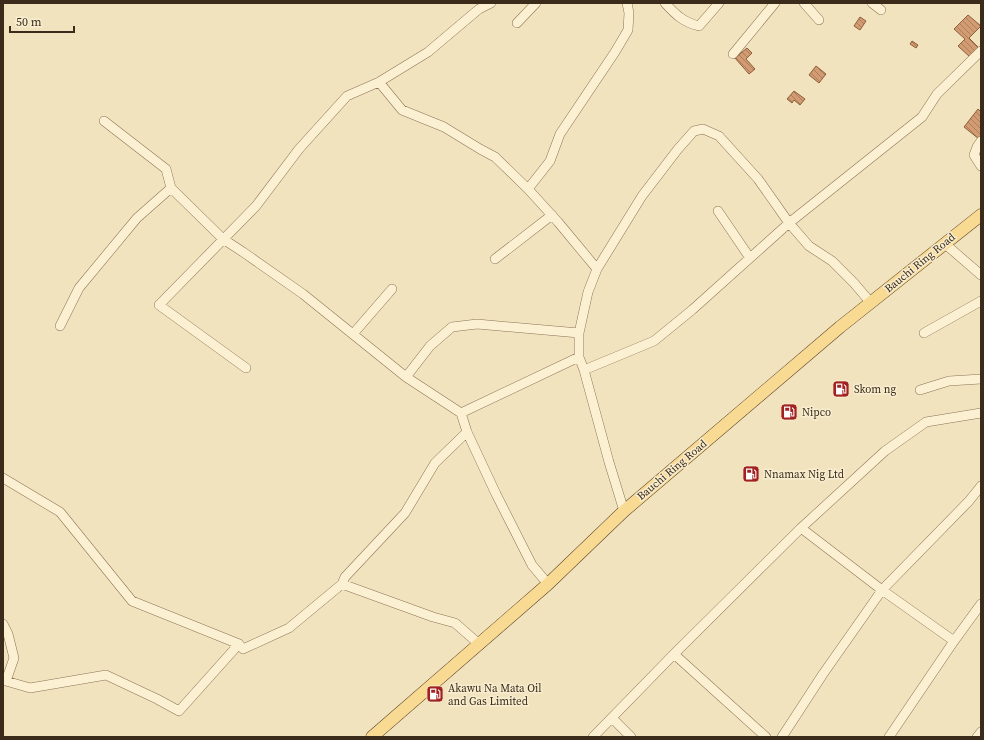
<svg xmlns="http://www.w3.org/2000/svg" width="984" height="740" viewBox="0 0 984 740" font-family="'Source Serif 4',serif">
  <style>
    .building { fill: url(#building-back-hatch); stroke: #8d5c39 }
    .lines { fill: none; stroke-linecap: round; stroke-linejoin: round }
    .minor-casing { stroke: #8c7355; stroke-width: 10 }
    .major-casing { stroke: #59412a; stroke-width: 13 }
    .minor { stroke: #fcf0d3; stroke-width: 9 }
    .major { stroke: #f9da93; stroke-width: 12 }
    .labels { text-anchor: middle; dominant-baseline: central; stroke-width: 3; stroke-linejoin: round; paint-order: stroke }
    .street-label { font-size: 11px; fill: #3a2b1b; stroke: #f8edcf }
    .poi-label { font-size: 11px; fill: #3a2b1b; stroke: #f8edcf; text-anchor: start }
  </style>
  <defs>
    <pattern id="building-back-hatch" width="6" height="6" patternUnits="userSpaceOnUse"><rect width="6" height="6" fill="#d39b71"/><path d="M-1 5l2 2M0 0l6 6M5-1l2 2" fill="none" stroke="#ac7f5c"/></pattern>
  </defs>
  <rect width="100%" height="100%" fill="#f2e3bf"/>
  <path class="building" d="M 968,15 L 981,26 L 969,38 L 979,48 L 970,57 L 958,46 L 965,39 L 954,29 Z
    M 860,17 L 866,21 L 860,30 L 854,26 Z
    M 912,41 L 918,45 L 916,48 L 910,44 Z
    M 747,48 L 752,53 L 746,59 L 755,69 L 749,74 L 735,58 Z
    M 816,66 L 826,74 L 819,83 L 809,75 Z
    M 794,91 L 805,99 L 800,105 L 794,100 L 792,103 L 787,99 Z
    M 978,109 L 981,112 L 981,136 L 979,139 L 964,127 Z"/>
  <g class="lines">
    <g class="minor-casing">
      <path id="minor" d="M 665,3 C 676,15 683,22 699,26 L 719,3
        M 804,3 L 819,20
        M 872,3 L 881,10
        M 517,23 L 536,3
        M 733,54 L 775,3
        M 379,82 L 402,110 L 444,127 L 480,149 L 495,157 L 528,189 L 558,222 L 597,269 L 588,292 L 579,333 L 579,357 L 584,370 L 609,462 L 624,511
        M 104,121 L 166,169 L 171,188 L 223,239 L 243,252 L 303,294 L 406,377 L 461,413 L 467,432 L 496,494 L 532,565 L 548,584
        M 981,141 L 977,147 L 974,155 L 981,166
        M 528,189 L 550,161 L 560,134 L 615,52 L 628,30 L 629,13 L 627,3
        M 718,211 L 750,258
        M 944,243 L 981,275
        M 495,259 L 552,215
        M 597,269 L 642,196 L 678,149 L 694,131 L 703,129 L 719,136 L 758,179 L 789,223 L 809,246 L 832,261 L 854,283 L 871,303
        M 60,326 L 79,288 L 137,218 L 171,188
        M 924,333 L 981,301
        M 353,334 L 392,289
        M 246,368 L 159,305 L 256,206 L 299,149 L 347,96 L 379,82 L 428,52 L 479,9 L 491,3
        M 584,370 L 654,341 L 692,310 L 789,223 L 922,117 L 937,94 L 981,51
        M 406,377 L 430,346 L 452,327 L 477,324 L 579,333
        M 920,390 L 949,381 L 981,379
        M 461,413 L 579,357
        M 3,478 L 60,512 L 132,601 L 239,644 L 243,649 L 289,628 L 342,584 L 433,617 L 455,623 L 479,644
        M 801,528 L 882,590 L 954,641
        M 342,584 L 345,577 L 405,513 L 435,463 L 467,432
        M 3,624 L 8,634 L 14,658 L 6,681 L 3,680
        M 674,654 L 766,737
        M 6,681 L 30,688 L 106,675 L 157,699 L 179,711 L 239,644
        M 612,718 L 631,737
        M 593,737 L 674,654 L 801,528 L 885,451 L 926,422 L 981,413
        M 782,737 L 823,674 L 882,590 L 969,501 L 981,486
        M 889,737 L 954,641 L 981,604
        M 977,737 L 981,732"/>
    </g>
    <g class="major-casing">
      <path id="major" d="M 372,737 L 548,584 L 624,511 L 840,327 L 981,215"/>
    </g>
    <use href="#minor" class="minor"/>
    <use href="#major" class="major"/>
  </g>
  <defs>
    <g id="fuel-square" transform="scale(0.9)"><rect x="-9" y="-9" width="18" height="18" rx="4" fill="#a02120" stroke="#f8edcf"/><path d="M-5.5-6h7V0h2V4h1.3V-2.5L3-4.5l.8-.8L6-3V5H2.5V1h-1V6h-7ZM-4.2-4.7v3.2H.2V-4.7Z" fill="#fff"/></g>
  </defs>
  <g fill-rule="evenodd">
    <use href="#fuel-square" x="841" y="389"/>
    <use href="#fuel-square" x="789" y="412"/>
    <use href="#fuel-square" x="751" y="474"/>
    <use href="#fuel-square" x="435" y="694"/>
  </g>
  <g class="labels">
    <g class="street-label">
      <text transform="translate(920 263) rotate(-39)">Bauchi Ring Road</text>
      <text transform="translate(672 470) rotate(-40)">Bauchi Ring Road</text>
    </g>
    <g class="poi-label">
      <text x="854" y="389">Skom ng</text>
      <text x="802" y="412">Nipco</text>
      <text x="764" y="474">Nnamax Nig Ltd</text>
      <text x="448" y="688">Akawu Na Mata Oil<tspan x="448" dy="13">and Gas Limited</tspan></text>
    </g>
  </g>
  <rect width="984" height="740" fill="none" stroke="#3a2b1b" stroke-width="8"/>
  <path d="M10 26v6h64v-6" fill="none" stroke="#3a2b1b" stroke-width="2"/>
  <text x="16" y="26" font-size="12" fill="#3a2b1b" stroke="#f8edcf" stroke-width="3" paint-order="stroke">50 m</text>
</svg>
